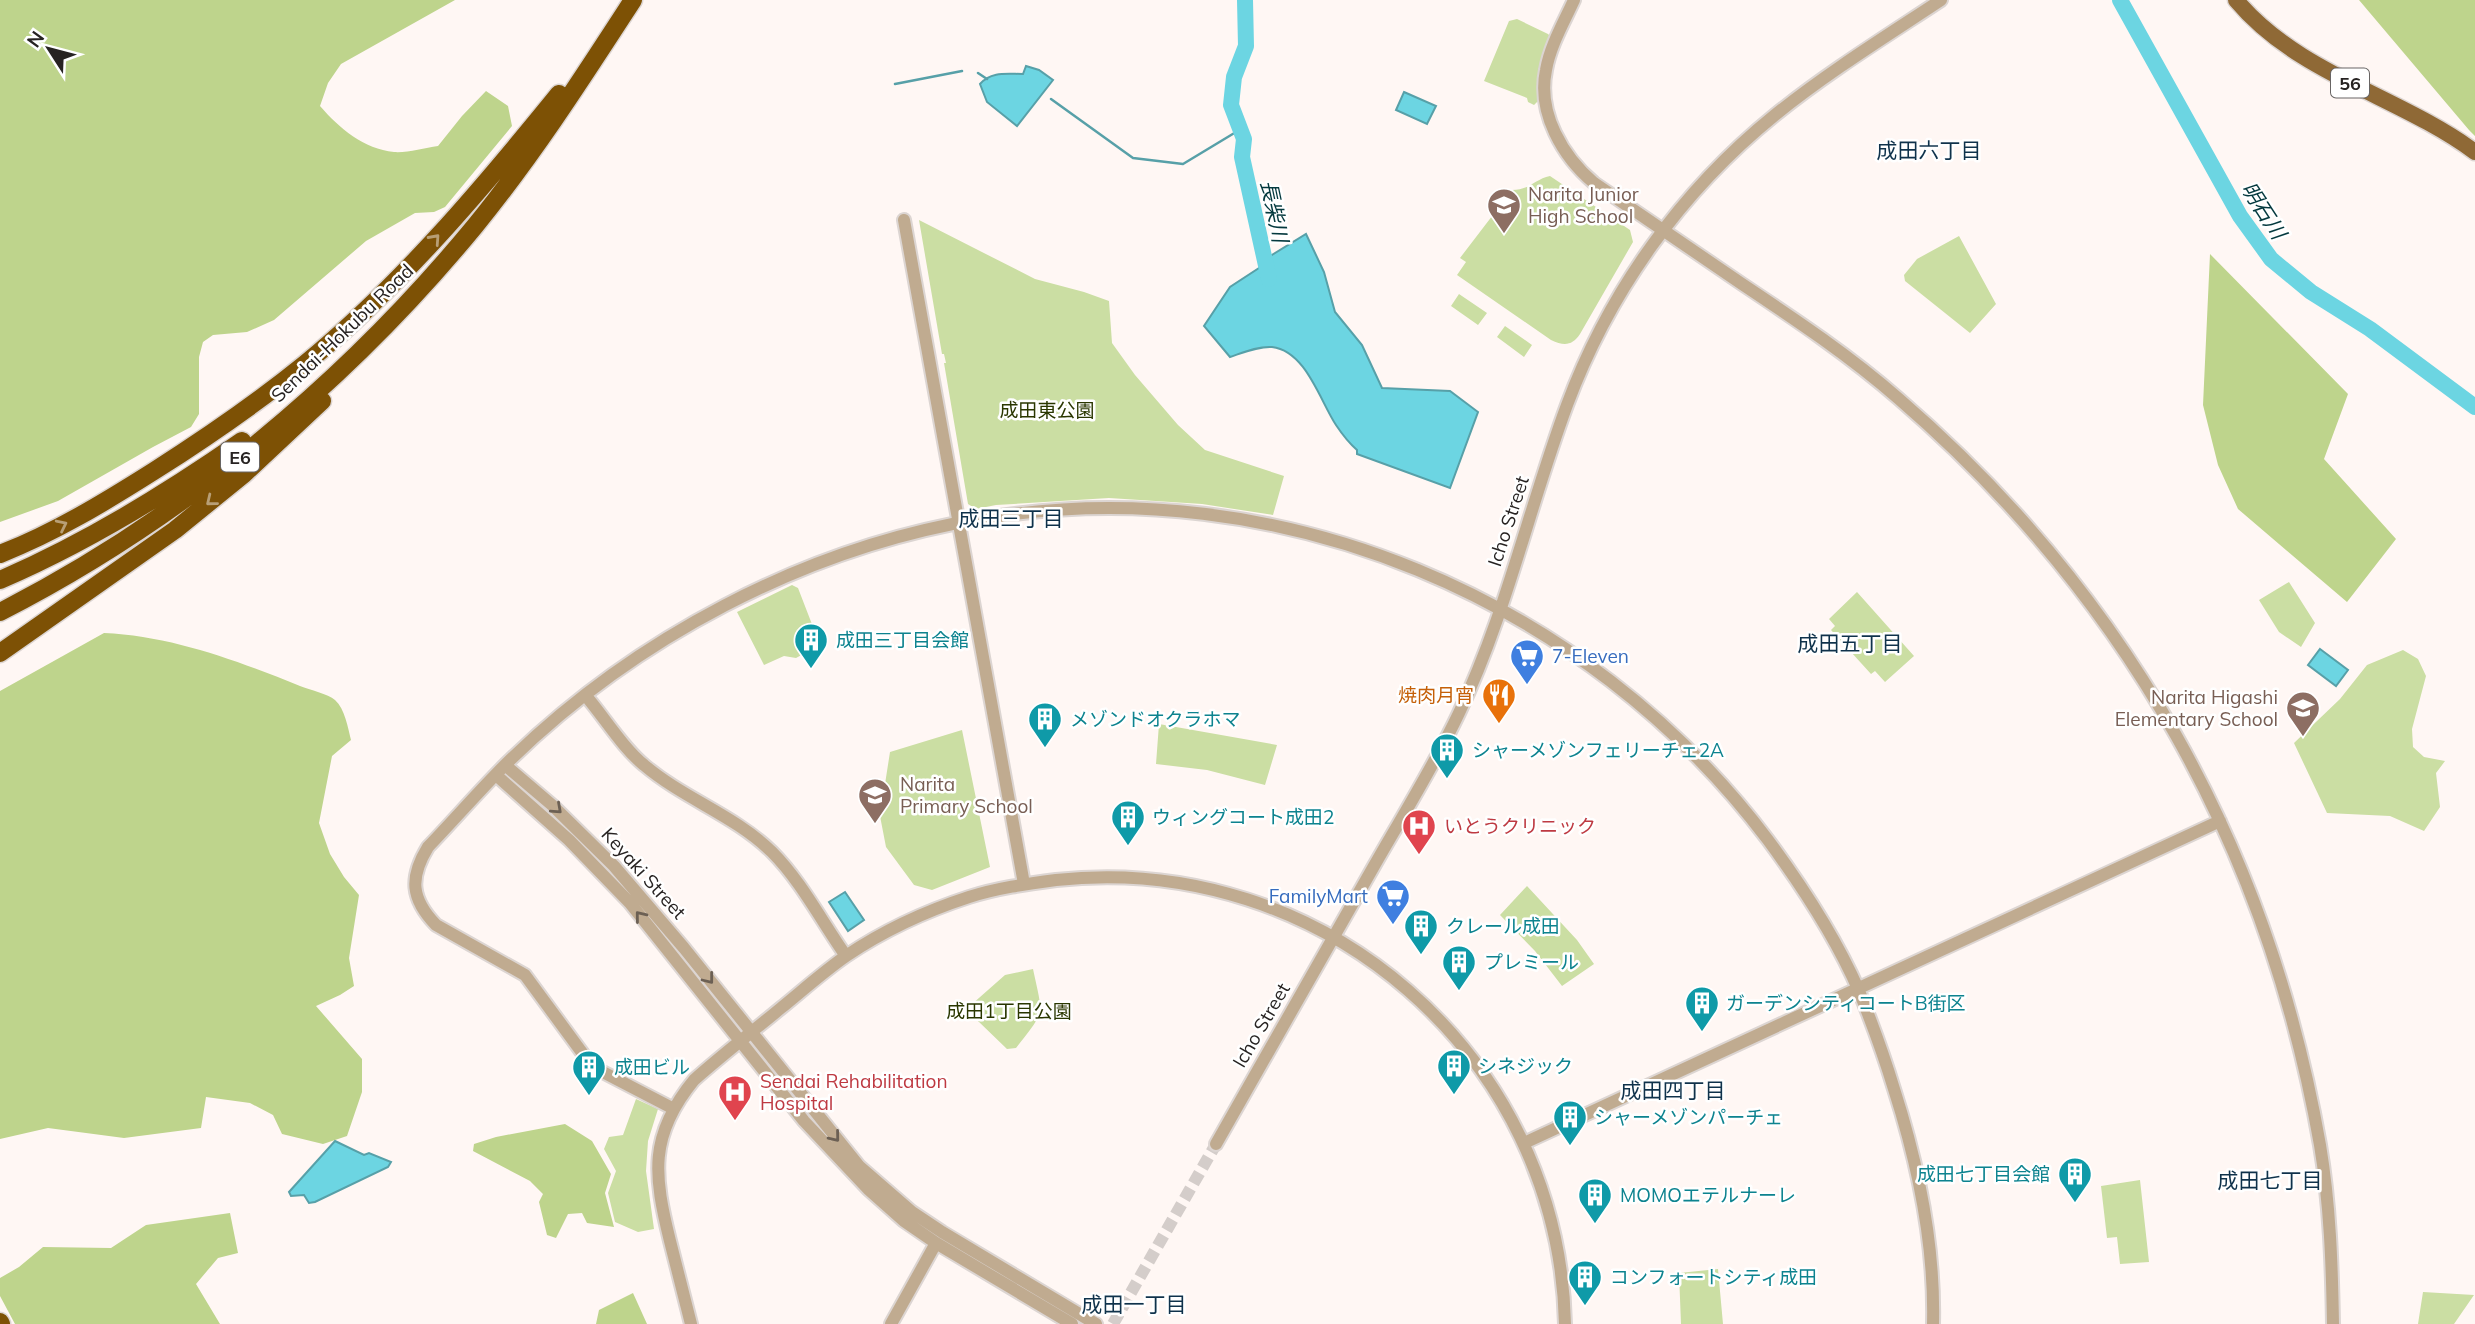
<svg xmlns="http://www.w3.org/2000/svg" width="2475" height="1324" viewBox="0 0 2475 1324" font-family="Mulish,'Noto Sans JP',sans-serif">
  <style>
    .green { fill: #cbdea3 }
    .forest { fill: #bed48c }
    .water { fill: #6cd5e2; stroke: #57a0a8; stroke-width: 2 }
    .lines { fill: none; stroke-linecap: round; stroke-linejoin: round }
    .stream { stroke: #57a0a8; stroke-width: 2.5 }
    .river { stroke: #6cd5e2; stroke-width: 16 }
    .tertiary-tunnel { stroke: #d4cdca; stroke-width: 12; stroke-dasharray: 12 6; stroke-linecap: butt }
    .tertiary-casing { stroke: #dcd5d2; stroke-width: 16 }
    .primary-casing { stroke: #dcd5d2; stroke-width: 19 }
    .motorway-casing { stroke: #dcd5d2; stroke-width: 21 }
    .tertiary { stroke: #c0ab90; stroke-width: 12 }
    .primary { stroke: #8f6936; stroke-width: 16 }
    .motorway { stroke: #7d5105; stroke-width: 18 }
    .oneway { stroke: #b89f76 }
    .oneway2 { stroke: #6c6054 }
    .labels { text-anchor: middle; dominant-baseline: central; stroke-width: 5; stroke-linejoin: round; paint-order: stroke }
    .shield { fill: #fff; stroke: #686564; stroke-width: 2 }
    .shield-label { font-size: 18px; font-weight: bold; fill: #272322 }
    .education-label { font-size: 19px; fill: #785e54; stroke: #fff; text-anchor: start }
    .street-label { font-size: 19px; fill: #272322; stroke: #fff }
    .park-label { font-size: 19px; fill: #2a3700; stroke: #fff }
    .culture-label { font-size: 19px; fill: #0d838f; stroke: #fff; text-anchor: start }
    .shop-label { font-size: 19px; fill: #366cbe; stroke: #fff; text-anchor: start }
    .food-label { font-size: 19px; fill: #c56008; stroke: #fff; text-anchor: end }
    .health-label { font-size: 19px; fill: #be3a42; stroke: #fff; text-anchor: start }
    .neighbourhood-label { font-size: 21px; fill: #0f324b; stroke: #fff }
    .water-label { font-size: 21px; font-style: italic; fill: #04393e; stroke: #fff }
  </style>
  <rect width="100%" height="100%" fill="#fff7f4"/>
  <path class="green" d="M 1517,19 L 1548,34 L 1551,37 L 1540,65 L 1539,100 L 1534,105 L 1528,102 L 1527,98 L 1484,81 L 1509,21 Z
    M 1550,176 L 1630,230 L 1633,242 L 1580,334 C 1572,346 1564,346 1551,340 L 1457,275 L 1466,262 L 1460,258 L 1512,190 C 1530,190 1535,179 1550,176 Z
    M 919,220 L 1035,279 L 1084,292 L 1109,301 L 1112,343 L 1135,375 L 1178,425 L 1205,450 L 1284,476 L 1273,515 L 1202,504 L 1109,498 L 996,505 L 976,509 L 968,504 L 944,363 L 946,363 L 944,354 L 942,354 Z
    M 1959,236 L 1996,304 L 1970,333 L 1905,281 L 1904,275 L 1917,259 Z
    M 1459,294 L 1487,313 L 1478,325 L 1451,306 Z
    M 1505,326 L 1532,345 L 1524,357 L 1497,337 Z
    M 2289,582 L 2315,623 L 2301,647 L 2279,632 L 2259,600 Z
    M 792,585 L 798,588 L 820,645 L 796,658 L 784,656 L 764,665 L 737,612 Z
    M 1857,592 L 1914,656 L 1885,682 L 1875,671 L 1871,674 L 1831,630 L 1835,626 L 1829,619 Z
    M 2403,650 L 2418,659 L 2426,676 L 2412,729 L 2413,747 L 2424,757 L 2445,761 L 2436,773 L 2440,807 L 2424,831 L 2390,816 L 2327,813 L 2294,743 L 2340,699 L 2367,665 Z
    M 1159,724 L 1277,745 L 1265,785 L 1207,770 L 1156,764 Z
    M 962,730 L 990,867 L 932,890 L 914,885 L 886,847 L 880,816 L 890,752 Z
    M 1527,886 L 1577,940 L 1594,964 L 1562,986 L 1535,951 L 1500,915 Z
    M 1033,969 C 1043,1016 1046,1010 1016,1048 L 1007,1049 L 978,1021 L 982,1017 L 974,1009 L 969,1012 L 971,1005 L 1005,975 Z
    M 636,1099 L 658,1109 L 648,1141 L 646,1171 L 654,1229 L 638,1232 L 615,1222 L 608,1193 L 616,1171 L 604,1149 L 609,1137 L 623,1135 Z
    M 2140,1180 L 2149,1262 L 2120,1264 L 2117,1237 L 2107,1238 L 2101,1186 Z
    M 1718,1269 L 1723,1324 L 1681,1324 L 1679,1273 Z
    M 2423,1292 L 2474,1295 L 2454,1324 L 2418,1324 Z"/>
  <path class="forest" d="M 0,0 L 455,0 L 341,64 L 328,83 L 320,106 C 339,128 364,149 394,152 C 407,153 424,148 438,146 L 462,116 L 486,91 L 508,106 L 512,126 L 445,207 L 434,212 L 415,213 L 366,241 L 274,320 L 247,332 L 213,335 L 203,342 L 199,357 L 199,414 L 191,427 L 153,447 L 58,501 L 0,522 Z
    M 2359,0 L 2475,0 L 2475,136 L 2469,130 Z
    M 2210,254 L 2348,394 L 2324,459 L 2396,539 L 2347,602 L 2238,509 L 2218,465 L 2203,405 Z
    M 104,633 C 172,636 238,661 300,686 C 310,690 328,694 335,700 C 345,709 348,728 351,740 L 332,756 L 319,823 L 330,854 L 344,877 L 359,895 L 349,958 L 354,986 L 340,995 L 316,1006 L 362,1059 L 362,1092 L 347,1136 L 323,1144 L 282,1134 L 273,1115 L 250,1103 L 206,1097 L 201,1128 L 124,1138 L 48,1128 L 0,1139 L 0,691 Z
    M 565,1124 L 592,1141 L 611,1174 L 605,1193 L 614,1227 L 587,1223 L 582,1213 L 568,1214 L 556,1238 L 547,1235 L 539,1202 L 543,1194 L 530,1181 L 473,1151 L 474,1144 L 496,1137 Z
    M 230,1213 L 238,1253 L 218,1258 L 196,1284 L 220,1324 L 15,1324 L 0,1296 L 0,1278 L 19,1267 L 43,1247 L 111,1248 L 146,1225 Z
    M 633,1293 L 647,1324 L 596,1324 L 599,1310 Z"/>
  <path class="water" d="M 1026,66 L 1039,70 L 1053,80 L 1017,126 L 987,102 L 980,84 C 991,71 1007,74 1023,74 Z
    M 1404,92 L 1436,106 L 1427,124 L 1396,110 Z
    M 1306,234 L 1324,272 L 1335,312 L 1362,345 L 1382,388 L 1450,391 L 1478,412 L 1450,488 L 1357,454 L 1357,450 C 1349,443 1342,434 1336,425 C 1320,401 1306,351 1272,347 C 1258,346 1242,353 1230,357 L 1204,326 L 1230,287 L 1262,266 L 1262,261 Z
    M 2320,649 L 2348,670 L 2336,686 L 2308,665 Z
    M 845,892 L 864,920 L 848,931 L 829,902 Z
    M 335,1141 L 364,1155 L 369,1153 L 391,1162 L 388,1167 L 315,1202 L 309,1203 L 304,1195 L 291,1196 L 289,1192 Z"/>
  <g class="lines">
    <path class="stream" d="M 978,73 L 987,79
      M 895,84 L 962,71
      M 1051,99 L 1133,158 L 1183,164 L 1241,129"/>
    <path class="river" d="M 1245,0 L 1246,46 L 1234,77 L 1231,105 L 1244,139 L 1242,157 L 1269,279
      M 2120,0 L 2240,216 L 2271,259 L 2311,292 L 2370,329 L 2475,407"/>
    <path class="tertiary-tunnel" d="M 1113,1324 L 1216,1144"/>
    <g class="tertiary-casing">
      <path id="tertiary" d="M 1574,0 C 1564,22 1550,46 1546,70 C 1537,113 1563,157 1594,183 C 1644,217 1693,251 1742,284 C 1796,320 1850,356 1899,399 C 2127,596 2268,848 2320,1145 C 2330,1204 2332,1265 2333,1324
        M 904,220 L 1024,884
        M 586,696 C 604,717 623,748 644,765 C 684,799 734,815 772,852 C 801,881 822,922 846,956
        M 505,765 L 552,805 L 614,866 L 684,948 L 859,1166 L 912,1212 L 942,1232 L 1096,1324
        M 496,775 L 569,840 L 630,903 L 804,1121 L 868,1189 L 904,1221 L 936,1243 L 1072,1324
        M 674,1109 L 597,1069 L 586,1058 L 525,975 L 436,925 C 411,899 409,878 428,847 C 454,820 479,791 506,764 C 633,639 804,548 980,519 C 1278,468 1587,599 1768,840 C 1802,886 1836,938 1859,991 C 1872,1023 1884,1056 1894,1089 C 1918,1164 1935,1245 1933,1324
        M 1524,1143 L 2220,821
        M 1216,1144 C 1269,1051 1322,958 1374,866 C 1403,815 1434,766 1459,713 C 1506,615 1529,507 1567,405 C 1609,292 1681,191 1775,115 C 1827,73 1885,37 1941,0
        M 691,1324 C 684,1296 677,1269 670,1241 C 654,1176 648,1136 694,1080 C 722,1055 752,1032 781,1008 C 802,991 823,972 846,956 C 883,931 926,911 969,897 C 997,888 1026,884 1056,880 C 1322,851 1559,1055 1565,1324
        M 891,1324 L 936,1243"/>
    </g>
    <g class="primary-casing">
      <path id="primary" d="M 2236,0 C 2299,75 2399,96 2475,152"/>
    </g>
    <g class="motorway-casing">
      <path id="motorway" d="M 0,554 C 54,533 105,502 154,471 C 206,438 257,403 305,364 C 401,285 481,190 559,94
        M 0,580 C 86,543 166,494 242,441
        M 0,612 C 182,519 345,384 475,226 C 533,155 583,77 633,0
        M 0,653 L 175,530 L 244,474 L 322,401
        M 0,1322 L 1,1324"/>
    </g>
    <use href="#tertiary" class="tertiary"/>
    <use href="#primary" class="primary"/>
    <use href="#motorway" class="motorway"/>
  </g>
  <defs><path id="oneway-chevron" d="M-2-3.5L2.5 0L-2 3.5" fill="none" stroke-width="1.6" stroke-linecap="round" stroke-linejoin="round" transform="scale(1.75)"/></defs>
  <g class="oneway">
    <use href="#oneway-chevron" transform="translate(435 239) rotate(-48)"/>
    <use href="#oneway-chevron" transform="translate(211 501) rotate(141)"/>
    <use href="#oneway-chevron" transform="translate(62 525) rotate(-26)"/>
  </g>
  <g class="oneway2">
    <use href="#oneway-chevron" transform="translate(557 809) rotate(42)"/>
    <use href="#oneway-chevron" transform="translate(640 916) rotate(-129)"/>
    <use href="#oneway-chevron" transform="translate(709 979) rotate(52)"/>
    <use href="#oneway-chevron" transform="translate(835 1137) rotate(51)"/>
  </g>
  <defs>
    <g id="school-pin" transform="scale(1.75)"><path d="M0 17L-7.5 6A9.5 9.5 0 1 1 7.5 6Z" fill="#8d6e63" stroke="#fff"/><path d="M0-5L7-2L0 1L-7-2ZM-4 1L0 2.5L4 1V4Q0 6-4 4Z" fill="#fff"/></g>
    <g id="building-pin" transform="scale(1.75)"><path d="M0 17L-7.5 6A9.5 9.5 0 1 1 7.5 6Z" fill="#0f9aa8" stroke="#fff"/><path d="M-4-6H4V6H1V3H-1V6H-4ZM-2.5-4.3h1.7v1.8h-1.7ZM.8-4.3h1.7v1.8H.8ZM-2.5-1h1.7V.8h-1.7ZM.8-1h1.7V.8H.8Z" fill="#fff"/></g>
    <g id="supermarket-pin" transform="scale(1.75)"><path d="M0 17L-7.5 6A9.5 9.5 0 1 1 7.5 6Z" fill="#3f7fe0" stroke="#fff"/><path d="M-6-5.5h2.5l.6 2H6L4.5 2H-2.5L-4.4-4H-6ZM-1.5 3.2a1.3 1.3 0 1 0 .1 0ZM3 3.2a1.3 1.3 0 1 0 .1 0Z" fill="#fff"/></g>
    <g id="restaurant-pin" transform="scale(1.75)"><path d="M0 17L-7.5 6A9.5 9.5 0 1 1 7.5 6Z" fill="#e8710a" stroke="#fff"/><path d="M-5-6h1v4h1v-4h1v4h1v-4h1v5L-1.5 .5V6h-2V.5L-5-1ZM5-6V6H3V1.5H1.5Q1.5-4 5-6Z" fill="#fff"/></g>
    <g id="hospital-pin" transform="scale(1.75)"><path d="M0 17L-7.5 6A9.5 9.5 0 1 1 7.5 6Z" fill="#e0444e" stroke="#fff"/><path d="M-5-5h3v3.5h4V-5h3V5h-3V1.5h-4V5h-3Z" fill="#fff"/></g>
  </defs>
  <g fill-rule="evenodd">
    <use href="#school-pin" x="1504" y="205"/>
    <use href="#building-pin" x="811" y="640"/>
    <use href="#supermarket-pin" x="1527" y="656"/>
    <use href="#restaurant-pin" x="1499" y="695"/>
    <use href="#school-pin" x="2303" y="708"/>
    <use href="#building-pin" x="1045" y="719"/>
    <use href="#building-pin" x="1447" y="750"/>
    <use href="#school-pin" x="875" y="795"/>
    <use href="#building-pin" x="1128" y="817"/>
    <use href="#hospital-pin" x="1419" y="826"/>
    <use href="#supermarket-pin" x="1393" y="896"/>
    <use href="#building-pin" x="1421" y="926"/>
    <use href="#building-pin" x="1459" y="962"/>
    <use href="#building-pin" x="1702" y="1003"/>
    <use href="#building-pin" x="1454" y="1066"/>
    <use href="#building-pin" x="589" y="1067"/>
    <use href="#hospital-pin" x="735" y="1092"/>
    <use href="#building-pin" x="1570" y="1117"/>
    <use href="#building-pin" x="2075" y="1174"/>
    <use href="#building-pin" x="1595" y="1195"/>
    <use href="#building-pin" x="1585" y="1277"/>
  </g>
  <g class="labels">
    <g class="shield">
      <rect x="2331" y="68.5" width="38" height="29" rx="5"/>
      <rect x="221" y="442.5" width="38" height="29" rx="5"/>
    </g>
    <g class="shield-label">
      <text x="2350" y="83">56</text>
      <text x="240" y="457">E6</text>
    </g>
    <g class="education-label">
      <text x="1528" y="194">Narita Junior<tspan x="1528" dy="22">High School</tspan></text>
      <text x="2278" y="697" text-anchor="end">Narita Higashi<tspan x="2278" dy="22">Elementary School</tspan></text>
      <text x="900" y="784">Narita<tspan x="900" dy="22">Primary School</tspan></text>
    </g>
    <g class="street-label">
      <text transform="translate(342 333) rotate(-44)">Sendai-Hokubu Road</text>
      <text transform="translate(1508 521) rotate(-72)">Icho Street</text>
      <text transform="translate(644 873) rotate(48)">Keyaki Street</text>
      <text transform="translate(1261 1025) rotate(-60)">Icho Street</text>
    </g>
    <g class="park-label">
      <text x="1047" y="410">成田東公園</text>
      <text x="1009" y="1011">成田1丁目公園</text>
    </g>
    <g class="culture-label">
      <text x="836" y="640">成田三丁目会館</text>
      <text x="1070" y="719">メゾンドオクラホマ</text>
      <text x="1472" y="750">シャーメゾンフェリーチェ2A</text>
      <text x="1152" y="817">ウィングコート成田2</text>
      <text x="1446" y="926">クレール成田</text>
      <text x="1484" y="962">プレミール</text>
      <text x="1726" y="1003">ガーデンシティコートB街区</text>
      <text x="1478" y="1066">シネジック</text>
      <text x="614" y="1067">成田ビル</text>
      <text x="1594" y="1117">シャーメゾンパーチェ</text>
      <text x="2050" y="1174" text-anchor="end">成田七丁目会館</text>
      <text x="1620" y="1195">MOMOエテルナーレ</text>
      <text x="1610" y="1277">コンフォートシティ成田</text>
    </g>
    <g class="shop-label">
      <text x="1552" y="656">7-Eleven</text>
      <text x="1368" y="896" text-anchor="end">FamilyMart</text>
    </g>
    <g class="food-label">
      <text x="1474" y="695">焼肉月宵</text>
    </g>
    <g class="health-label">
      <text x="1444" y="826">いとうクリニック</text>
      <text x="760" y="1081">Sendai Rehabilitation<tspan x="760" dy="22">Hospital</tspan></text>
    </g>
    <g class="neighbourhood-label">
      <text x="1929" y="150">成田六丁目</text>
      <text x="1011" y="518">成田三丁目</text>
      <text x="1850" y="643">成田五丁目</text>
      <text x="1673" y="1090">成田四丁目</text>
      <text x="2270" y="1180">成田七丁目</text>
      <text x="1134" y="1304">成田一丁目</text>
    </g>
    <g class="water-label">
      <text transform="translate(2264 210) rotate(57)">明石川</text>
      <text transform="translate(1275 211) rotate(78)">長柴川</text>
    </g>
  </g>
  <g transform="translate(49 49) rotate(306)" stroke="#ffffff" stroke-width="5" paint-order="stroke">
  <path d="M0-5L12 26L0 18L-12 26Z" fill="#272322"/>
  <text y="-10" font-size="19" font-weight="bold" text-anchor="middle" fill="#272322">N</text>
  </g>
</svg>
